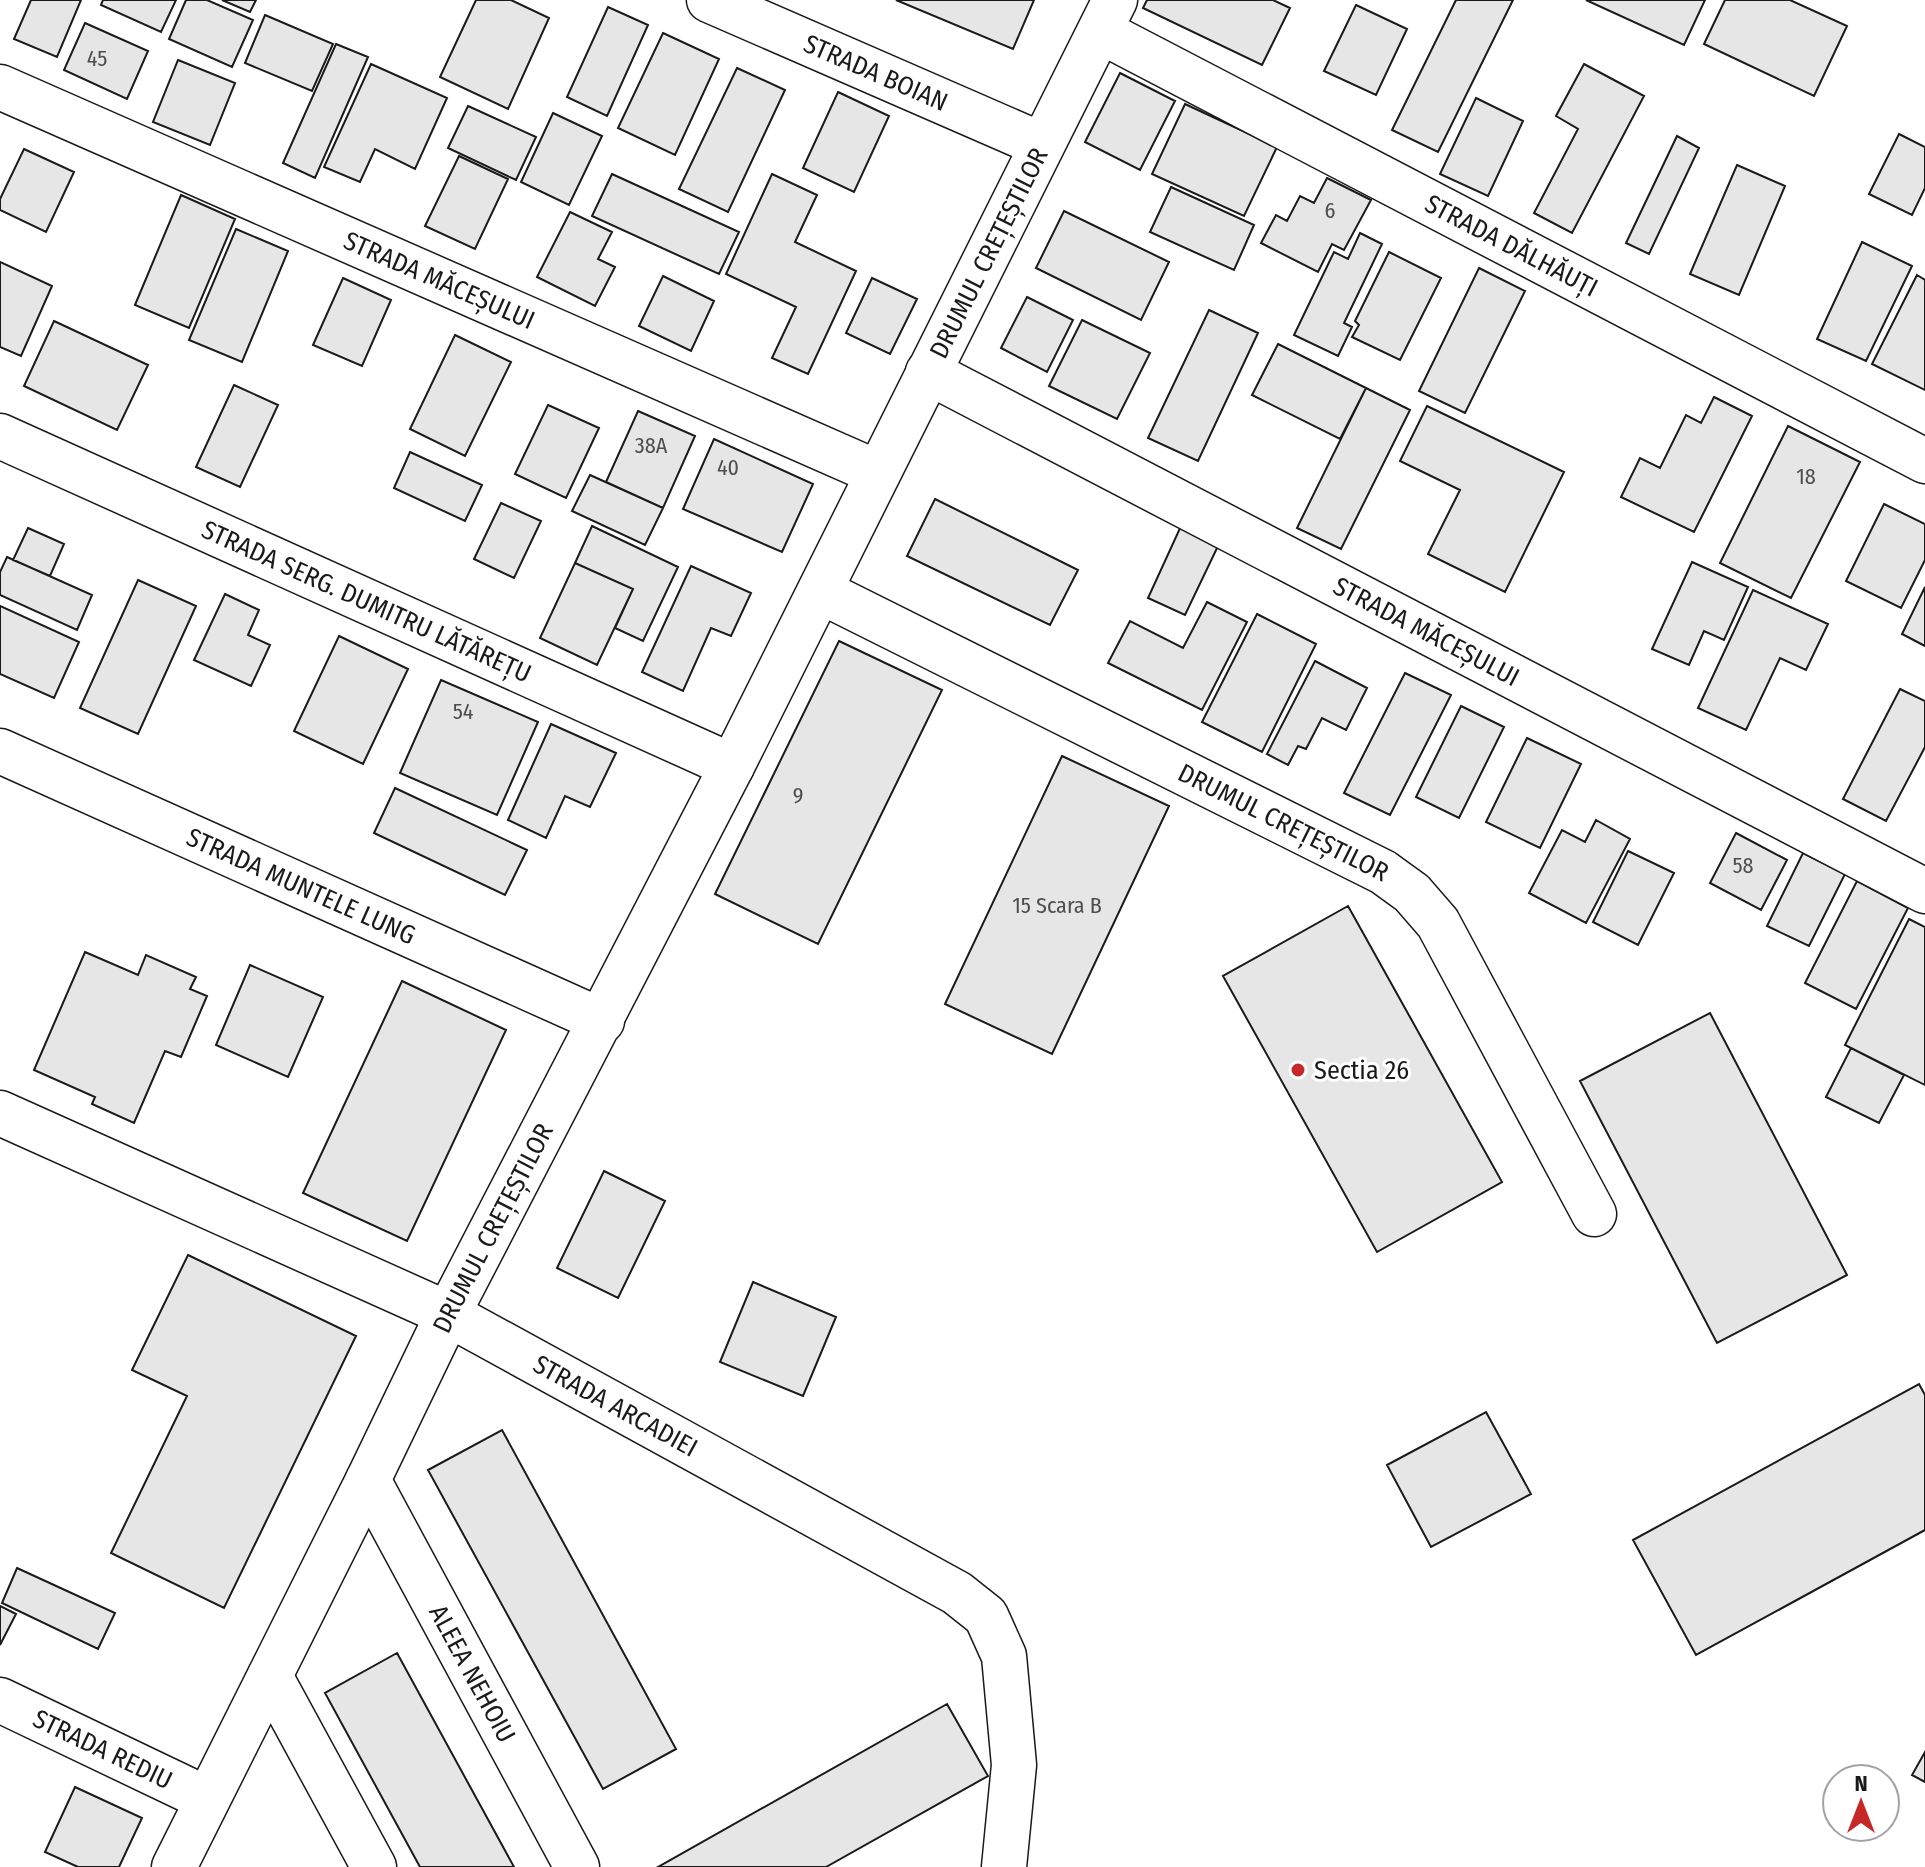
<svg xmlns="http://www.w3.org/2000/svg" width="1925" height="1867" viewBox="0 0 1925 1867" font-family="'Fira Sans Condensed',sans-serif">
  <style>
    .building { fill: #e6e6e6; stroke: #1a1a1a; stroke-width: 2 }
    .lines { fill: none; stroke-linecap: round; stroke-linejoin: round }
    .minor-casing { stroke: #1a1a1a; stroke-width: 47 }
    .minor { stroke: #fff; stroke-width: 44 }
    .poi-dot { fill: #c62828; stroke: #fff; stroke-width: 3 }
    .labels { text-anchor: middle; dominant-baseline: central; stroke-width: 6; stroke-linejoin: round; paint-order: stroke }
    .number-label { font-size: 22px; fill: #4d4d4d }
    .street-label { font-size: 26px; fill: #1a1a1a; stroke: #fff }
    .poi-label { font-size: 26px; fill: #1a1a1a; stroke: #fff; text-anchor: start }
  </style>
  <rect width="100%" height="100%" fill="#fff"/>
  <path class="building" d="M 31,0 L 81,0 L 57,57 L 14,39 Z
    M 103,0 L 176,0 L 161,32 L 101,5 Z
    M 186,0 L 207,0 L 253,20 L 232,67 L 169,39 Z
    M 222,0 L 256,0 L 250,12 Z
    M 476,0 L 511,0 L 549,18 L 508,109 L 440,77 Z
    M 896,0 L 1034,0 L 1013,49 Z
    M 1147,0 L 1273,0 L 1290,8 L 1262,65 L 1143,8 Z
    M 1456,0 L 1513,0 L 1438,152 L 1392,130 Z
    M 1586,0 L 1705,0 L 1684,45 Z
    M 1725,0 L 1790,0 L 1847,26 L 1814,96 L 1704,44 Z
    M 1356,5 L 1407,29 L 1376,95 L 1324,71 Z
    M 608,7 L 648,25 L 607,116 L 567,97 Z
    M 265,15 L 333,44 L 312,91 L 245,63 Z
    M 85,23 L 148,51 L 127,99 L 64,70 Z
    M 663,33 L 719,59 L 675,155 L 618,128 Z
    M 336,44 L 368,57 L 315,178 L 283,163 Z
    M 178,60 L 235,83 L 210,145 L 153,122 Z
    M 371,64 L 447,98 L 415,169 L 375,149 L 360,182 L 324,167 Z
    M 1584,64 L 1644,96 L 1572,233 L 1534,213 L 1578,129 L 1556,116 Z
    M 737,68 L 785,90 L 728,212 L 679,189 Z
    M 1120,73 L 1175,101 L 1140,170 L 1085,142 Z
    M 838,92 L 889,116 L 854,192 L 803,168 Z
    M 1476,98 L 1523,121 L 1488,196 L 1440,174 Z
    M 1185,104 L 1277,147 L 1244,216 L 1152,174 Z
    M 468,106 L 536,137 L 516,180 L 448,148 Z
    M 553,113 L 602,136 L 569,205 L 521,182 Z
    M 1899,134 L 1925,147 L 1925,188 L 1912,215 L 1869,194 Z
    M 1677,136 L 1699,148 L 1649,254 L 1626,243 Z
    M 24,149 L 74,172 L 46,232 L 0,210 L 0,199 Z
    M 459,156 L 508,179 L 475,249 L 425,226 Z
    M 1737,165 L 1785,186 L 1739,295 L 1690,274 Z
    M 612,174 L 739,232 L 719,274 L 592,216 Z
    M 772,174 L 817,195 L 795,242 L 856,271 L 808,374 L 772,358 L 796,307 L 726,274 Z
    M 1327,178 L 1371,200 L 1344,250 L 1332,244 L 1318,272 L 1261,243 L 1276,215 L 1287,221 L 1300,196 L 1314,203 Z
    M 1171,187 L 1254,225 L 1234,270 L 1150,232 Z
    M 181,195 L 235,219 L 189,328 L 135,305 Z
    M 1064,211 L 1169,262 L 1141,320 L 1036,268 Z
    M 570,212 L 612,232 L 598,259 L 615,267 L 595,306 L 537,277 Z
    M 236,229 L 288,251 L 242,362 L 189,340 Z
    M 1360,233 L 1382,244 L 1344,323 L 1352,327 L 1338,356 L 1294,335 L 1334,252 L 1348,259 Z
    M 1862,242 L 1912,266 L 1866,361 L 1817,339 Z
    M 1389,252 L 1441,278 L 1400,360 L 1352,337 L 1359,325 L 1355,321 Z
    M 0,262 L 52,286 L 21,356 L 0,347 Z
    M 1479,268 L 1525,291 L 1465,413 L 1419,391 Z
    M 1917,275 L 1925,280 L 1925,390 L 1872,364 Z
    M 663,276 L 714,301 L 691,351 L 639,326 Z
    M 343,278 L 391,300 L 362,366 L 313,345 Z
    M 872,278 L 917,299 L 890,354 L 846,333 Z
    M 1027,297 L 1073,320 L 1047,372 L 1001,348 Z
    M 1209,310 L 1258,333 L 1198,461 L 1148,438 Z
    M 1082,320 L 1150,353 L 1117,419 L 1049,386 Z
    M 54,321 L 148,365 L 117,430 L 24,386 Z
    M 455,335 L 511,362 L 465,456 L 410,429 Z
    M 1278,344 L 1366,388 L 1340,439 L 1252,395 Z
    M 234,385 L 278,405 L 240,487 L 196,467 Z
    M 1366,388 L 1410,410 L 1341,549 L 1297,528 Z
    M 1714,397 L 1752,416 L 1694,532 L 1621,497 L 1640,458 L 1660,468 L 1686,415 L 1701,423 Z
    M 548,405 L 599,428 L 566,498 L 515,474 Z
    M 1427,406 L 1564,472 L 1505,592 L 1428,554 L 1460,490 L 1400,461 Z
    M 638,411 L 695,436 L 663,508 L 606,482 Z
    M 1788,426 L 1860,462 L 1791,598 L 1720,563 Z
    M 714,439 L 813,484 L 782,552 L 683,509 Z
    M 410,452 L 482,485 L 465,521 L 394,488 Z
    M 590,475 L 663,508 L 645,545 L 572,511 Z
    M 935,499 L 1078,570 L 1050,625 L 907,556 Z
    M 501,503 L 541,521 L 514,578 L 474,559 Z
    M 1884,504 L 1925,524 L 1925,560 L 1901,608 L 1846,581 Z
    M 592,526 L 678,567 L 643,641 L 615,628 L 633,589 L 575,563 Z
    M 1181,526 L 1219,544 L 1185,615 L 1148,598 Z
    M 28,528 L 64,544 L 50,576 L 13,560 Z
    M 7,557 L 92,595 L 77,630 L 0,595 L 0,572 Z
    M 1692,562 L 1748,587 L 1724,640 L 1704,631 L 1689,665 L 1652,649 Z
    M 575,563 L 633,589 L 597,665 L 540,638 Z
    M 691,566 L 751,593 L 731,636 L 711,628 L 683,691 L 642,672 Z
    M 138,580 L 196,606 L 138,734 L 80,708 Z
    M 1925,587 L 1925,646 L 1902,634 Z
    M 1753,590 L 1828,624 L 1806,670 L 1780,658 L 1746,730 L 1698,708 Z
    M 225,594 L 259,610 L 248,635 L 270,645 L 251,686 L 194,660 Z
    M 1207,602 L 1247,622 L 1202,710 L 1108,663 L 1130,621 L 1183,648 Z
    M 0,606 L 79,642 L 54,698 L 0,674 Z
    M 1257,614 L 1316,644 L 1262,752 L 1202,722 Z
    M 339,636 L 408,669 L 363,764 L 294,731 Z
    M 839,641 L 942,690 L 818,944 L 715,894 Z
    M 1315,661 L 1367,688 L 1346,730 L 1322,718 L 1306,749 L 1298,746 L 1288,765 L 1267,754 Z
    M 1405,673 L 1451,695 L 1390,815 L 1344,793 Z
    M 441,680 L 538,722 L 497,815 L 400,773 Z
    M 1900,689 L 1925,701 L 1925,747 L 1886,821 L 1843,799 Z
    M 1461,706 L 1504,727 L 1459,818 L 1416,797 Z
    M 551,724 L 616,753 L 590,807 L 565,796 L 546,838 L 508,820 Z
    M 1527,738 L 1581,764 L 1540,848 L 1486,822 Z
    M 1062,756 L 1169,806 L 1052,1054 L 945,1004 Z
    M 395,788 L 527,850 L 505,895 L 374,833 Z
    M 1596,820 L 1630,839 L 1586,923 L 1529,893 L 1562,830 L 1585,842 Z
    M 1736,833 L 1787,860 L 1761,910 L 1710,883 Z
    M 1628,851 L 1674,873 L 1638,945 L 1593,922 Z
    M 1803,853 L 1845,874 L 1809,946 L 1767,926 Z
    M 1857,881 L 1908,908 L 1856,1009 L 1805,983 Z
    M 1348,906 L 1502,1182 L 1377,1252 L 1223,976 Z
    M 1909,919 L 1925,927 L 1925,1085 L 1845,1045 Z
    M 85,952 L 138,975 L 146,955 L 196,977 L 190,989 L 207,996 L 181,1057 L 165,1051 L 134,1123 L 92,1104 L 95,1097 L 34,1070 Z
    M 250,965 L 323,997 L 288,1077 L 216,1045 Z
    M 402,981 L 506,1030 L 407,1241 L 303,1193 Z
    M 1710,1013 L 1847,1275 L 1717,1343 L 1580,1081 Z
    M 1851,1048 L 1904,1075 L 1879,1123 L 1826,1097 Z
    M 604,1171 L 665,1201 L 618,1298 L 557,1268 Z
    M 188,1255 L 356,1336 L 224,1608 L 111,1553 L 187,1396 L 132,1370 Z
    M 753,1282 L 836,1317 L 803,1396 L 720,1362 Z
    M 1919,1384 L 1925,1395 L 1925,1530 L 1696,1655 L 1633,1540 Z
    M 1486,1412 L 1531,1494 L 1431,1547 L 1387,1465 Z
    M 502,1430 L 676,1749 L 603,1789 L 428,1470 Z
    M 17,1568 L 115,1613 L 98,1649 L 2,1603 Z
    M 0,1606 L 16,1614 L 0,1645 Z
    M 397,1653 L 514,1867 L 420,1867 L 325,1693 Z
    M 947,1704 L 988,1776 L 826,1867 L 658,1867 Z
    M 1925,1752 L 1925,1782 L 1912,1775 Z
    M 75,1787 L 142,1818 L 119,1867 L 78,1867 L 45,1852 Z"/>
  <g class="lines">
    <g class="minor-casing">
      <g id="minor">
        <path id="s1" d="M 709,0 L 1042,145"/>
        <path id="s2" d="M 1100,31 L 1925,461"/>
        <path id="s3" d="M 0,87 L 878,473"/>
        <path id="s4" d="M 928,372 L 1925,891"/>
        <path id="s5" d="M 0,436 L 732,766"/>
        <path id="s6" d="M 820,591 L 1383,872 L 1412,893 L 1438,923 L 1594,1214"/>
        <path id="s7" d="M 0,751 L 602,1021"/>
        <path id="s8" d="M 0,1113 L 448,1314 L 957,1593 L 986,1616 L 1004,1656 L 1014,1765 L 1004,1867"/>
        <path id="s9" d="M 368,1480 L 577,1867"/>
        <path d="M 270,1676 L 374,1867"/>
        <path id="s10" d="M 0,1700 L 207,1799"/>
        <path id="s11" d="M 174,1867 L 368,1480 L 448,1314 L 732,766 L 1115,0"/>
      </g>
    </g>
    <use href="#minor" class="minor"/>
  </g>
  <circle class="poi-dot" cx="1298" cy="1070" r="8"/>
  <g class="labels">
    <g class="number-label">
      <text x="97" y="58">45</text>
      <text x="1330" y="210">6</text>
      <text x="651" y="445">38A</text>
      <text x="728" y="467">40</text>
      <text x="1806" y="476">18</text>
      <text x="463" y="711">54</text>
      <text x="798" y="795">9</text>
      <text x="1743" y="865">58</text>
      <text x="1057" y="905">15 Scara B</text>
    </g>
    <g class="street-label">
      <text stroke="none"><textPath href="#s1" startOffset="182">STRADA BOIAN</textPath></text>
      <text stroke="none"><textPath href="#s2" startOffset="464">STRADA DĂLHĂUȚI</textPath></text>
      <text stroke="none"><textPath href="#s11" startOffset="1808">DRUMUL CREȚEȘTILOR</textPath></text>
      <text stroke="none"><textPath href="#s3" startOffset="480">STRADA MĂCEȘULUI</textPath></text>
      <text stroke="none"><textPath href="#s5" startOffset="402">STRADA SERG. DUMITRU LĂTĂREȚU</textPath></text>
      <text stroke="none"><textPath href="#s4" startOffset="562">STRADA MĂCEȘULUI</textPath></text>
      <text stroke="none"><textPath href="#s6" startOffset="518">DRUMUL CREȚEȘTILOR</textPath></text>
      <text stroke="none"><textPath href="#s7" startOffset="330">STRADA MUNTELE LUNG</textPath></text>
      <text stroke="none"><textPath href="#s11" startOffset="714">DRUMUL CREȚEȘTILOR</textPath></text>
      <text stroke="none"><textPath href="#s8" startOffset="682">STRADA ARCADIEI</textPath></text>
      <text stroke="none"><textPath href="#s9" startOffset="220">ALEEA NEHOIU</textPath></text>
      <text stroke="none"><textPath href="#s10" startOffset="114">STRADA REDIU</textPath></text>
    </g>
    <g class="poi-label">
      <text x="1314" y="1070">Sectia 26</text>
    </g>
  </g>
  <g transform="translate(1861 1803)"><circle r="38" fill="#ffffff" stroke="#a3a3a3" stroke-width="2"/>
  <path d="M0-6L14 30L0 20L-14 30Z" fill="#c62828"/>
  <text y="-12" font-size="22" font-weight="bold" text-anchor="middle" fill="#1a1a1a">N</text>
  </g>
</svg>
